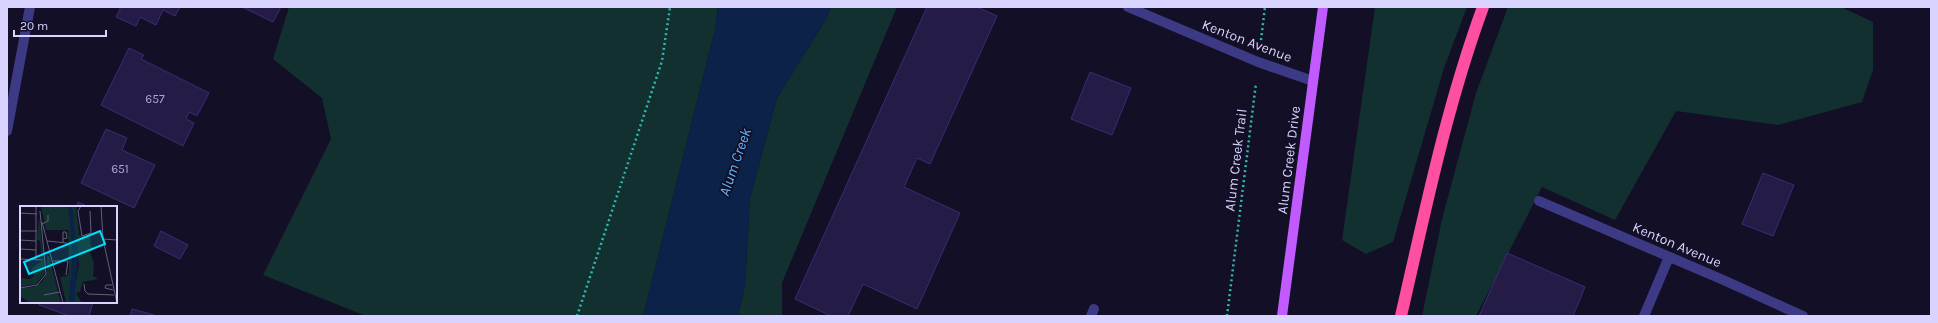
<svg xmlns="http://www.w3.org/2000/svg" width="1938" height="323" viewBox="0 0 1938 323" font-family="Karla,sans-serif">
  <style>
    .green { fill: #12302f }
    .water { fill: #0c2248 }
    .building { fill: #241b47; stroke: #3b2d73 }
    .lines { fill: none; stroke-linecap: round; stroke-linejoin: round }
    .path { stroke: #2fb8b0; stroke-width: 2.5; stroke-dasharray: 2 3; stroke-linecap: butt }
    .lane { stroke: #3d3a85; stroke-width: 10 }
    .street { stroke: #3d3a85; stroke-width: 10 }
    .primary { stroke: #c25bff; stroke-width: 10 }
    .highway { stroke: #ff4fa3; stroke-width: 12 }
    .labels { text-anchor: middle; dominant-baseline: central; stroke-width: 3.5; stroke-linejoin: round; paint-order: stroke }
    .number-label { font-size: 12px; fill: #aca6d1 }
    .street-label { font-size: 14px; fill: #d9d4ff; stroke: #130f26 }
    .water-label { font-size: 15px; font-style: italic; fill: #62b6ff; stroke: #130f26 }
    .inset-road { fill: none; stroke: #625e7d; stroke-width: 1 }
    .view { fill: #00e5ff; fill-opacity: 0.15; stroke: #00e5ff; stroke-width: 2 }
    .inset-edge { fill: none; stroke: #d9d4ff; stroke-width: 2 }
  </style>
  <rect width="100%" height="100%" fill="#130f26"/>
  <path class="green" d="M 289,7 L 718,7 L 715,30 L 643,316 L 366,316 L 263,275 L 331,139 L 322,98 L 273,59 Z
    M 831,7 L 897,7 L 782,283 L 782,316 L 738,316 L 745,285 L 750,198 L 777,98 L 825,21 Z
    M 1375,7 L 1467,7 L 1444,68 L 1393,242 L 1366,254 L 1342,240 Z
    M 1508,7 L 1841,7 L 1873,22 L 1873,70 L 1862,102 L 1778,125 L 1676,111 L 1615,220 L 1542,187 L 1476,316 L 1422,316 L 1442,219 L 1476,93 Z"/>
  <path class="water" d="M 718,7 L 831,7 L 825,21 L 777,98 L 750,198 L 745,285 L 738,316 L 643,316 L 715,30 Z"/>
  <path class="building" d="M 121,7 L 180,7 L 175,16 L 163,10 L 156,25 L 140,17 L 136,26 L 116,17 Z
    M 242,7 L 281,7 L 273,22 Z
    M 927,7 L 977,7 L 997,16 L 930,164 L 917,158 L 904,187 L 960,213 L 917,309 L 863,284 L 848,316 L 831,316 L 795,299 Z
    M 129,48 L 144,55 L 141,59 L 209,93 L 197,116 L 189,112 L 186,119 L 194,123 L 183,146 L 101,105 Z
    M 1090,72 L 1131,88 L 1112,135 L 1071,119 Z
    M 106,129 L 127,138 L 122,150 L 155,165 L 134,208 L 81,183 Z
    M 1763,173 L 1794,185 L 1773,236 L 1742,224 Z
    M 78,202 L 89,207 L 76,207 Z
    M 161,231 L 188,245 L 180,259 L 154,246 Z
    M 1507,253 L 1585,287 L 1573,316 L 1479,316 Z
    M 40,302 L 93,302 L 89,316 L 69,316 L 39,305 Z
    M 132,309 L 154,315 L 153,316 L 130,316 Z"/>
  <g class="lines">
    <path class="path" d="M 1261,40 L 1265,7
      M 577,316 L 662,61 L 670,7
      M 1227,316 L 1256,83"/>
    <path class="lane" d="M 1091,316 L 1094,309"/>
    <path class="street" d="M 1128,7 L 1258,62 L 1313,81
      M 7,131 L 30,7
      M 1539,201 L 1721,279 L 1803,316
      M 1644,316 L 1669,257"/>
    <path class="primary" d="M 1282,316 L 1323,7"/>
    <path class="highway" d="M 1401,316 C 1425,212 1446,108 1483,7"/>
  </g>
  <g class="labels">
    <g class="number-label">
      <text x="155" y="99">657</text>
      <text x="120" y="169">651</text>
    </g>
    <g class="street-label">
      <text transform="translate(1247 41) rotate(21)">Kenton Avenue</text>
      <text transform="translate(1236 160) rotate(-83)">Alum Creek Trail</text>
      <text transform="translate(1289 160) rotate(-83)">Alum Creek Drive</text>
      <text transform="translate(1677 245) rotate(23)">Kenton Avenue</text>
    </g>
    <g class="water-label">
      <text transform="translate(735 162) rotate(-71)">Alum Creek</text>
    </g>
  </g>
  <g transform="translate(20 206)">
    <rect width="97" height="97" fill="#130f26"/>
    <path d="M 21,0 L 49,0 L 53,46 L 50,97 L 46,97 L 40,71 L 47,70 L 49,66 L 48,24 L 26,24 ZM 51,0 L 56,0 L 59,29 L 71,31 L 70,38 L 74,44 L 70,46 L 74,57 L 73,70 L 78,73 L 63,76 L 60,86 L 56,87 L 62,97 L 54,97 L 53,90 L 59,59 ZM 19,10 L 25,67 L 16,78 L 0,81 L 0,72 L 10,73 L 14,70 L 11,63 L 22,55 L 20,35 L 17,34 ZM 27,50 L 29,50 L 41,97 L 10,97 L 0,90 L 0,82 L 14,81 L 22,76 L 27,66 Z" fill="#12302f"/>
    <path d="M 48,0 L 51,0 L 53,6 L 58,54 L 54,97 L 50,97 L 49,91 L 53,46 Z" fill="#0c2248"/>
    <path class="inset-road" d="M 61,0 L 58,5 L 62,30 L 71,27 L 70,5M 81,0 L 83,33 L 97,97M 0,7 L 17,8M 22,16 L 43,97M 22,18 L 28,15 L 28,9M 0,25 L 17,25M 83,33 L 97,34M 0,34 L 16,35M 27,35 L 47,37M 43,37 L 43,26 L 46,26 L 47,32 L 43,33M 0,43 L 16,44M 0,53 L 22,54M 16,54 L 16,1M 33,55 L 48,55 L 46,69M 64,78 L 65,85 L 68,88 L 94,89M 92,79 L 86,79 L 85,82 L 93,84M 0,82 L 17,79 L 26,68 L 20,5M 24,89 L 40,86"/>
    <path class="view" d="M 80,25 L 85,38 L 9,68 L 4,56 Z"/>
    <rect width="97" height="97" class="inset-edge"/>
  </g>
  <rect width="1938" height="323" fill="none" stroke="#d9d4ff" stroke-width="16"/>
  <path d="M14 30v6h92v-6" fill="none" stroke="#d9d4ff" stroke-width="2"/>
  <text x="20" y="30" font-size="12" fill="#d9d4ff" stroke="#130f26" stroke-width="3" paint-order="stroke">20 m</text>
</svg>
